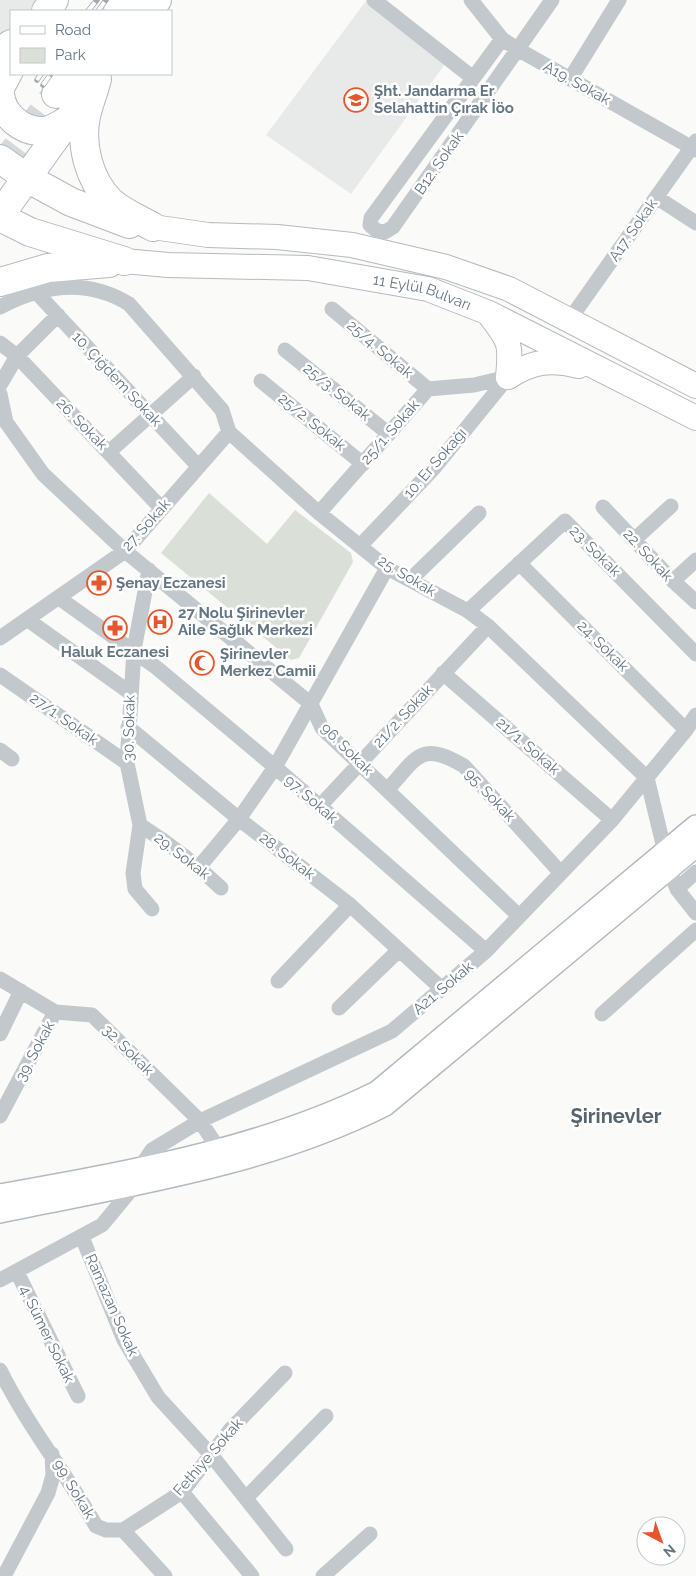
<svg xmlns="http://www.w3.org/2000/svg" width="696" height="1576" viewBox="0 0 696 1576" font-family="Raleway,sans-serif">
  <style>
    .built { fill: #e8e9e9 }
    .green { fill: #dadfd7 }
    .lines { fill: none; stroke-linecap: round; stroke-linejoin: round }
    .highway-tunnel { stroke: #d5d9db; stroke-width: 28; stroke-dasharray: 28 14; stroke-linecap: butt }
    .secondary-casing { stroke: #b3babf; stroke-width: 24 }
    .primary-casing { stroke: #b5babe; stroke-width: 26 }
    .highway-casing { stroke: #b4b9bd; stroke-width: 30 }
    .street { stroke: #c3c8cc; stroke-width: 15 }
    .secondary { stroke: #fff; stroke-width: 21 }
    .primary { stroke: #fff; stroke-width: 24 }
    .highway { stroke: #fff; stroke-width: 28 }
    .rail-casing { stroke: #a2aab0; stroke-width: 5.5 }
    .rail { stroke: #fff; stroke-width: 4; stroke-dasharray: 11; stroke-linecap: butt }
    .labels { text-anchor: middle; dominant-baseline: central; stroke-width: 5; stroke-linejoin: round; paint-order: stroke }
    .street-label { font-size: 15px; fill: #657683; stroke: #fff }
    .poi-label { font-size: 15px; font-weight: bold; fill: #657683; stroke: #fff; text-anchor: start }
    .district-label { font-size: 20px; font-weight: bold; fill: #57646e; stroke: #fff }
  </style>
  <rect width="100%" height="100%" fill="#fafaf8"/>
  <path class="built" d="M 0,0 L 45,0 L 37,11 L 11,11 L 11,48 L 0,64 Z
    M 366,1 L 445,64 L 351,194 L 266,135 Z"/>
  <path class="green" d="M 209,493 L 267,544 L 295,510 L 351,553 L 353,562 L 299,658 L 291,660 L 161,553 Z"/>
  <g class="lines">
    <path class="highway-tunnel" d="M 0,169 L 56,94"/>
    <g class="secondary-casing">
      <path id="secondary" d="M 0,1195 C 127,1172 260,1150 377,1092 L 696,826
        M 0,1212 C 130,1185 266,1165 385,1105 L 696,846"/>
    </g>
    <g class="primary-casing">
      <g id="primary">
        <path d="M 153,227 L 208,235 L 277,237 L 352,245 L 446,267 L 509,289 L 696,386"/>
        <path id="s1" d="M 124,261 L 168,265 L 308,268 L 428,289 L 489,313 L 696,418"/>
        <path d="M 491,317 C 511,342 511,346 508,377"/>
        <path d="M 508,377 C 533,361 550,359 579,366"/>
      </g>
    </g>
    <g class="highway-casing">
      <path id="highway" d="M 46,11 L 54,0
        M 118,11 L 126,0
        M 148,11 L 157,0
        M 0,52 L 11,44
        M 97,79 C 94,91 89,103 86,116 C 80,145 89,180 110,201 C 122,212 139,219 153,227
        M 0,88 L 11,67
        M 0,94 C 2,115 22,132 43,131 C 50,131 59,125 65,122
        M 56,94 L 71,74
        M 0,159 L 27,178 L 71,202 L 129,224
        M 0,215 L 89,91
        M 0,217 L 30,232 L 124,261
        M 0,282 L 48,268 L 109,263"/>
    </g>
    <path class="street" d="M 374,0 L 473,78
      M 471,0 L 502,39 L 519,50 L 696,150
      M 502,39 L 371,218 L 370,225 L 376,230 L 385,232 L 393,227 L 552,0
      M 570,79 L 619,0
      M 656,197 L 696,223
      M 36,292 L 198,466
      M 0,307 C 42,285 87,278 129,304 L 222,410 L 229,432 L 319,513 L 387,568 L 468,611 L 488,626 L 647,778 L 669,869 L 677,889 L 696,913
      M 332,309 L 428,389
      M 570,319 L 696,141
      M 0,343 L 17,356 L 162,509
      M 285,350 L 389,434
      M 261,381 L 363,464
      M 0,385 L 17,356 L 58,315
      M 0,394 L 6,422 L 43,474 L 125,551 L 311,704 L 322,728 L 519,916
      M 109,452 L 194,376
      M 603,507 L 673,581 L 696,602
      M 319,513 L 428,389 L 474,385 L 508,377
      M 634,540 L 671,506
      M 360,546 L 434,468 L 508,377
      M 519,563 L 686,730
      M 149,570 L 134,650 L 127,763 L 140,825 L 133,873 L 135,889 L 152,909
      M 410,580 L 479,513
      M 673,581 L 696,560
      M 59,598 L 157,668 L 275,767 L 486,951
      M 468,611 L 565,521 L 696,654
      M 28,620 L 129,692
      M 0,638 L 125,551 L 229,432
      M 443,673 L 612,820
      M 0,675 L 127,763
      M 128,727 L 239,819 L 350,905 L 442,989
      M 0,750 L 12,759
      M 388,789 C 417,758 420,740 464,766 L 560,872
      M 320,806 L 488,626
      M 140,825 C 170,844 196,864 221,888
      M 199,867 L 239,819 L 275,767 L 387,568
      M 677,889 L 696,872
      M 0,979 L 55,1012 L 92,1015 L 200,1121 L 224,1157
      M 278,981 L 350,905
      M 339,1008 L 399,950
      M 602,1014 L 696,930
      M 0,1034 L 21,991
      M 0,1116 L 55,1012
      M 82,1237 L 124,1340 L 158,1397 L 212,1456 L 286,1549
      M 17,1272 L 78,1396
      M 0,1280 L 102,1225 L 136,1184 L 139,1169 L 152,1150 L 200,1121 L 392,1031 L 486,951 L 612,820 L 686,730 L 696,715
      M 0,1370 C 27,1425 66,1473 96,1526 L 106,1530 L 123,1530 L 165,1576
      M 182,1492 L 252,1576
      M 246,1498 L 326,1416
      M 123,1530 L 182,1492 L 230,1430 L 285,1373
      M 4,1576 L 48,1493 L 53,1475 L 52,1454
      M 323,1576 L 370,1534"/>
    <use href="#secondary" class="secondary"/>
    <use href="#primary" class="primary"/>
    <use href="#highway" class="highway"/>
    <g class="rail-casing">
      <path id="rail" d="M 88,11 L 97,0
        M 98,11 L 106,0
        M 37,80 L 41,74
        M 43,85 L 51,74"/>
    </g>
    <use href="#rail" class="rail"/>
  </g>
  <defs>
    <g id="school-ring" transform="scale(1.25)"><circle r="9.5" fill="#fff" stroke="#e4572e" stroke-width="1.5"/><path d="M0-5L7-2L0 1L-7-2ZM-4 1L0 2.5L4 1V4Q0 6-4 4Z" fill="#e4572e"/></g>
    <g id="pharmacy-ring" transform="scale(1.25)"><circle r="9.5" fill="#fff" stroke="#e4572e" stroke-width="1.5"/><path d="M-2-6h4v4h4v4h-4v4h-4v-4h-4v-4h4Z" fill="#e4572e"/></g>
    <g id="hospital-ring" transform="scale(1.25)"><circle r="9.5" fill="#fff" stroke="#e4572e" stroke-width="1.5"/><path d="M-5-5h3v3.5h4V-5h3V5h-3V1.5h-4V5h-3Z" fill="#e4572e"/></g>
    <g id="mosque-ring" transform="scale(1.25)"><circle r="9.5" fill="#fff" stroke="#e4572e" stroke-width="1.5"/><path d="M3.5-4.9A6 6 0 1 0 3.5 4.9A5 5 0 1 1 3.5-4.9Z" fill="#e4572e"/></g>
  </defs>
  <g fill-rule="evenodd">
    <use href="#school-ring" x="356" y="100"/>
    <use href="#pharmacy-ring" x="99" y="583"/>
    <use href="#hospital-ring" x="160" y="622"/>
    <use href="#pharmacy-ring" x="115" y="628"/>
    <use href="#mosque-ring" x="202" y="663"/>
  </g>
  <g class="labels">
    <g class="street-label">
      <text transform="translate(577 83) rotate(29)">A19. Sokak</text>
      <text transform="translate(439 163) rotate(-55)">B12. Sokak</text>
      <text transform="translate(633 230) rotate(-55)">A17. Sokak</text>
      <text stroke="none"><textPath href="#s1" startOffset="301">11 Eylül Bulvarı</textPath></text>
      <text transform="translate(380 349) rotate(40)">25/4. Sokak</text>
      <text transform="translate(117 379) rotate(47)">10. Çiğdem Sokak</text>
      <text transform="translate(337 392) rotate(39)">25/3. Sokak</text>
      <text transform="translate(312 422) rotate(39)">25/2. Sokak</text>
      <text transform="translate(82 424) rotate(46)">26. Sokak</text>
      <text transform="translate(390 432) rotate(-49)">25/1. Sokak</text>
      <text transform="translate(435 463) rotate(-49)">10. Er Sokağı</text>
      <text transform="translate(146 525) rotate(-48)">27. Sokak</text>
      <text transform="translate(595 551) rotate(45)">23. Sokak</text>
      <text transform="translate(648 555) rotate(47)">22. Sokak</text>
      <text transform="translate(407 576) rotate(31)">25. Sokak</text>
      <text transform="translate(603 646) rotate(45)">24. Sokak</text>
      <text transform="translate(403 716) rotate(-47)">21/2. Sokak</text>
      <text transform="translate(64 719) rotate(35)">27/1. Sokak</text>
      <text transform="translate(129 728) rotate(-89)">30. Sokak</text>
      <text transform="translate(528 746) rotate(41)">21/1. Sokak</text>
      <text transform="translate(347 749) rotate(45)">96. Sokak</text>
      <text transform="translate(490 795) rotate(47)">95. Sokak</text>
      <text transform="translate(311 799) rotate(41)">97. Sokak</text>
      <text transform="translate(182 856) rotate(38)">29. Sokak</text>
      <text transform="translate(287 856) rotate(38)">28. Sokak</text>
      <text transform="translate(443 988) rotate(-40)">A21. Sokak</text>
      <text transform="translate(128 1050) rotate(45)">32. Sokak</text>
      <text transform="translate(35 1051) rotate(-62)">39. Sokak</text>
      <text transform="translate(112 1305) rotate(66)">Ramazan Sokak</text>
      <text transform="translate(47 1334) rotate(64)">4. Sümer Sokak</text>
      <text transform="translate(208 1457) rotate(-49)">Fethiye Sokak</text>
      <text transform="translate(74 1489) rotate(59)">99. Sokak</text>
    </g>
    <g class="poi-label">
      <text x="374" y="91">Şht. Jandarma Er<tspan x="374" dy="17">Selahattin Çırak İöo</tspan></text>
      <text x="116" y="583">Şenay Eczanesi</text>
      <text x="178" y="613">27 Nolu Şirinevler<tspan x="178" dy="17">Aile Sağlık Merkezi</tspan></text>
      <text x="115" y="652" text-anchor="middle">Haluk Eczanesi</text>
      <text x="220" y="654">Şirinevler<tspan x="220" dy="17">Merkez Camii</tspan></text>
    </g>
    <g class="district-label">
      <text x="616" y="1116">Şirinevler</text>
    </g>
  </g>
  <rect x="10" y="10" width="162" height="65" fill="#ffffff" stroke="#c1c8cd"/>
  <rect x="20" y="26" width="25" height="8" fill="#ffffff" stroke="#c1c8cd"/>
  <text x="55" y="35" font-size="15" fill="#657683">Road</text>
  <rect x="20" y="48" width="25" height="15" fill="#dadfd7" stroke="#c1c8cd"/>
  <text x="55" y="60" font-size="15" fill="#657683">Park</text>
  <g transform="translate(661 1541) rotate(139)"><circle r="24" fill="#ffffff" stroke="#c1c8cd"/>
  <path d="M0-4L9 19L0 12L-9 19Z" fill="#e4572e"/>
  <text y="-8" font-size="14" font-weight="bold" text-anchor="middle" fill="#657683">N</text>
  </g>
</svg>
